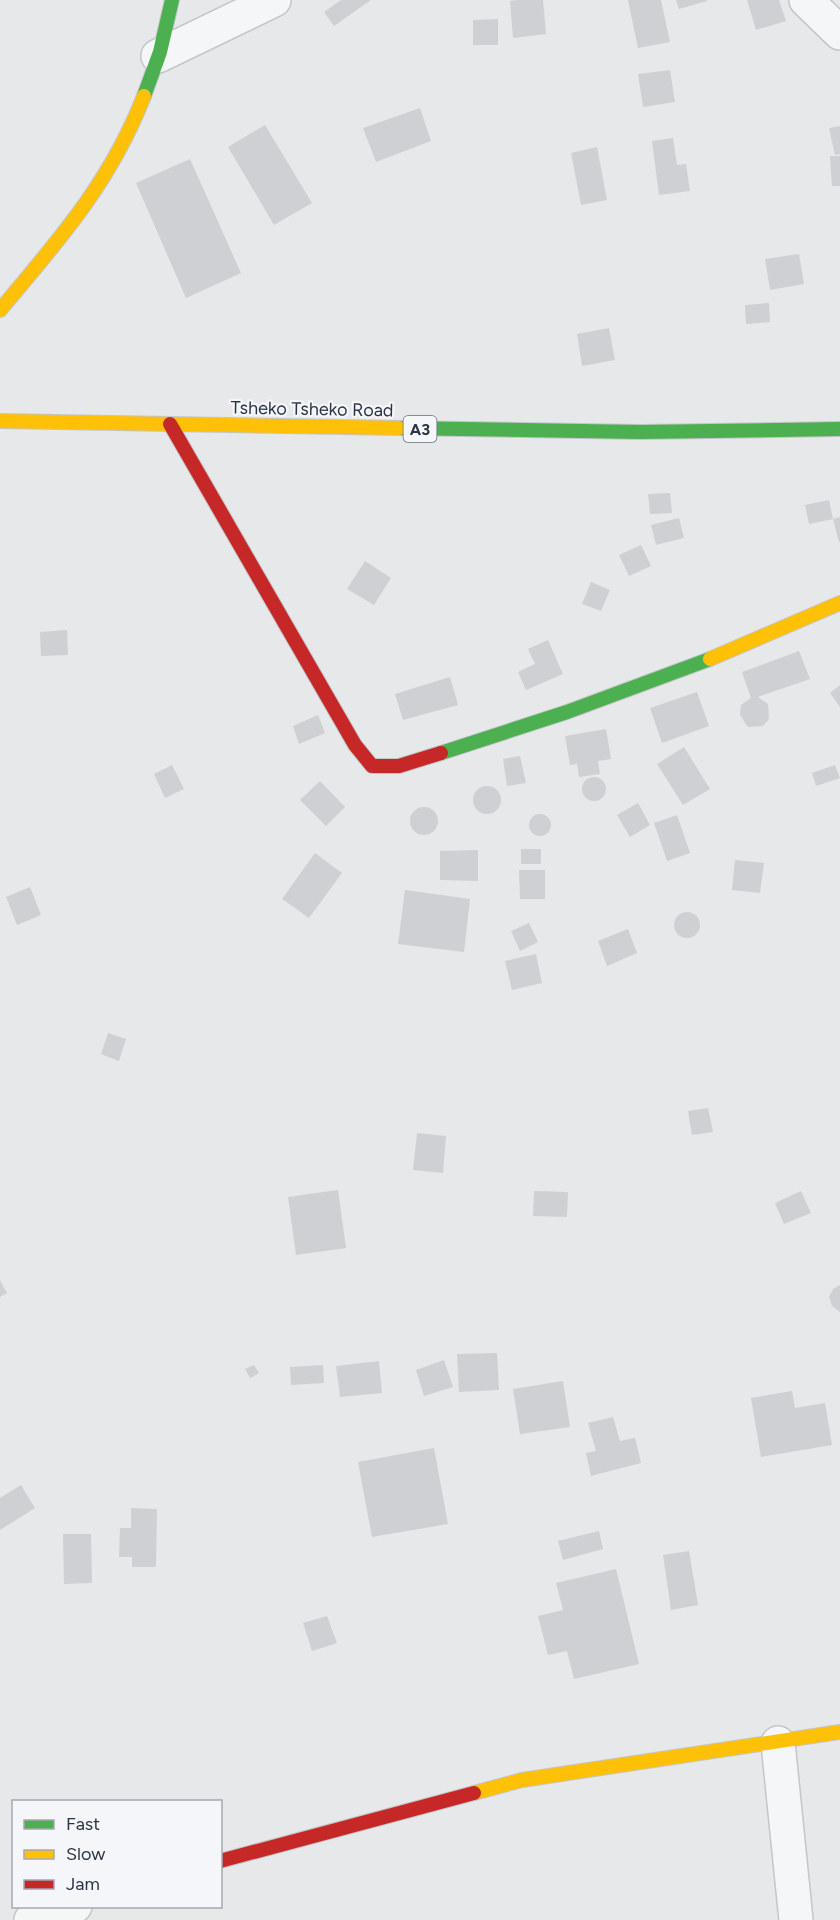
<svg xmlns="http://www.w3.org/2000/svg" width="840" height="1920" viewBox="0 0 840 1920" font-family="Figtree,sans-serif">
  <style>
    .building { fill: #ced0d3 }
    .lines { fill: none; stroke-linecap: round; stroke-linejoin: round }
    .street-casing { stroke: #c4c6c8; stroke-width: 36 }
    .fast-casing { stroke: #c4c6c8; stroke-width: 16 }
    .slow-casing { stroke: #c4c6c8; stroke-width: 16 }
    .jam-casing { stroke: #c4c6c8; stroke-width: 16 }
    .street { stroke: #f5f6f7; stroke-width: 33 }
    .fast { stroke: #4caf50; stroke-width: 14 }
    .slow { stroke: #ffc107; stroke-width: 14 }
    .jam { stroke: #c62828; stroke-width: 14 }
    .labels { text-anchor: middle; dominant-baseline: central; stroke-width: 4.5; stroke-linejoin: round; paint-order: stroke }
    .shield { fill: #f4f6f9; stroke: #676e7b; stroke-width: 1.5 }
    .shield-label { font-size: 16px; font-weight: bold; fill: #2b3445 }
    .street-label { font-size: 18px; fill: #2b3445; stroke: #f4f6f9 }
  </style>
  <rect width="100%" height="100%" fill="#e6e8ea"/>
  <path class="building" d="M 341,0 L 371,0 L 334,26 L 324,12 Z
    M 517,0 L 543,0 L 546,34 L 513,38 L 510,1 Z
    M 628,0 L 661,0 L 670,42 L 638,48 Z
    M 676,0 L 707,0 L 707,1 L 679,9 Z
    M 747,0 L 779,0 L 786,21 L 756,30 Z
    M 498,19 L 498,45 L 473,45 L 473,20 Z
    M 670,70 L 675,102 L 643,107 L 638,74 Z
    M 420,108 L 431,141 L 376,162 L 363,128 Z
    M 265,125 L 312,203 L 274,225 L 228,147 Z
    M 840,126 L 840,154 L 835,155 L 829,128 Z
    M 673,138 L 677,165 L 686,164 L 690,191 L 659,195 L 652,141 Z
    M 597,147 L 607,200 L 581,205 L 571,153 Z
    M 830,156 L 840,156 L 840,186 L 832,186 Z
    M 190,159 L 241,273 L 186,298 L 136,183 Z
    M 799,254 L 804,284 L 770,290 L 765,259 Z
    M 769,303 L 770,322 L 746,324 L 745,305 Z
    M 609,328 L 615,360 L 582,366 L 577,334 Z
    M 670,493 L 672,513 L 650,514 L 648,494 Z
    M 829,500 L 833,519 L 809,524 L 805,505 Z
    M 840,517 L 840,542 L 839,542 L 833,519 Z
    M 679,518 L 684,538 L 656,545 L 651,525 Z
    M 641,545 L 651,566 L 629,576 L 619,555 Z
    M 365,561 L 391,578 L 374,605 L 347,589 Z
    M 591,582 L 610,590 L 601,611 L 582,604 Z
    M 67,630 L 68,655 L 41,656 L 40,632 Z
    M 548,640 L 563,674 L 526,690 L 518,672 L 535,664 L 528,649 Z
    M 799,651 L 810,679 L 758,697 L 768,704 L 769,719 L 763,726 L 748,727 L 740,715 L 741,705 L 751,698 L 742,672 Z
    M 450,677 L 458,705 L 403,720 L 395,694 Z
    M 840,685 L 840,707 L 830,693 Z
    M 697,692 L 709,726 L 662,743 L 650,708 Z
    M 318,715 L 325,733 L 299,744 L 293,726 Z
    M 606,729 L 611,759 L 598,761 L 600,774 L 579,777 L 577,764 L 570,765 L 565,736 Z
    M 684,747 L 710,789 L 683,805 L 657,764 Z
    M 520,756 L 526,783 L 507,786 L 503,759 Z
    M 172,765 L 184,789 L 165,798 L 154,774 Z
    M 835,765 L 840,778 L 816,786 L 812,773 Z
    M582 789a12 12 0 1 1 24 0a12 12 0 1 1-24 0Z
    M 320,781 L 345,807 L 326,826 L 300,800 Z
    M473 800a14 14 0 1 1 28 0a14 14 0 1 1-28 0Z
    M 638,803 L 650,825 L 630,837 L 617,815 Z
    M410 821a14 14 0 1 1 28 0a14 14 0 1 1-28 0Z
    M529 825a11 11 0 1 1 22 0a11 11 0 1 1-22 0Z
    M 677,815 L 690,853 L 667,861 L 654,823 Z
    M 521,849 L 541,849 L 541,864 L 521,864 Z
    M 478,850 L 478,881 L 440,880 L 440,851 Z
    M 315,853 L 342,873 L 309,918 L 282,899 Z
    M 735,860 L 764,863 L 760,893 L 732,890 Z
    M 519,870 L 545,870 L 545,899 L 520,899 Z
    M 30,887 L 41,915 L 17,925 L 6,897 Z
    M 405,890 L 470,899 L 464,952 L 398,944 Z
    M674 925a13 13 0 1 1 26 0a13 13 0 1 1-26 0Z
    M 529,923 L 538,942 L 520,951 L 511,931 Z
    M 628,929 L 637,953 L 607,966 L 598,941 Z
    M 536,954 L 542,983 L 512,990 L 505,961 Z
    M 108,1033 L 126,1039 L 119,1061 L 101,1054 Z
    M 708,1108 L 713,1132 L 692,1135 L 688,1111 Z
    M 417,1133 L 446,1136 L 443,1173 L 413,1170 Z
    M 338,1190 L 346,1248 L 296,1255 L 288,1197 Z
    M 534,1191 L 568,1192 L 567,1217 L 533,1216 Z
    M 801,1191 L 811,1213 L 784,1224 L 775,1203 Z
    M 0,1280 L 7,1293 L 0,1297 Z
    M 840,1285 L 840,1312 L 832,1306 L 829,1297 L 833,1289 Z
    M 497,1353 L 499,1390 L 459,1392 L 457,1354 Z
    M 444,1360 L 453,1387 L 424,1396 L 416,1370 Z
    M 379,1361 L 382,1393 L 340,1397 L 336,1366 Z
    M 254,1365 L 259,1373 L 250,1378 L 245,1369 Z
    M 323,1365 L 324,1383 L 291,1385 L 290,1367 Z
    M 563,1381 L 570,1427 L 520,1434 L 513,1389 Z
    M 792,1391 L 795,1408 L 825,1403 L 832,1445 L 761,1457 L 751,1398 Z
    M 613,1417 L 620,1441 L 635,1438 L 641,1463 L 591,1476 L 586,1453 L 596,1451 L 588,1423 Z
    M 434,1448 L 448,1524 L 372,1537 L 358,1462 Z
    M 21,1485 L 35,1508 L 0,1530 L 0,1498 Z
    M 131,1508 L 157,1509 L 156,1567 L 132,1567 L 132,1557 L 119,1557 L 120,1528 L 131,1528 Z
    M 599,1531 L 603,1549 L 563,1560 L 558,1541 Z
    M 63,1534 L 91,1534 L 92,1583 L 64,1584 Z
    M 689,1551 L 698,1605 L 671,1610 L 663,1555 Z
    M 616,1569 L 639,1664 L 574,1679 L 567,1651 L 548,1655 L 538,1616 L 563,1610 L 556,1583 Z
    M 327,1616 L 337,1643 L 312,1651 L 303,1623 Z"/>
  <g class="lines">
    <g class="street-casing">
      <path id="street" d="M 806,0 L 840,33
        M 158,56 L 274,0
        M 778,1743 L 796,1920
        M 31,1920 L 75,1906"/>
    </g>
    <g class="fast-casing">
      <path id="fast" d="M 144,96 L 160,52 L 172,0
        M 399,428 L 640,432 L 840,429
        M 441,753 L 567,712 L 710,659"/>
    </g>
    <g class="slow-casing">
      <path id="slow" d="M 0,310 C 59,240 110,183 144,96
        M 0,421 L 399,428
        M 710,659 L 840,603
        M 474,1793 L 522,1780 L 840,1732"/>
    </g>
    <g class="jam-casing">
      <path id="jam" d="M 170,424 L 355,745 L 372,766 L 399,766 L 441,753
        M 220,1861 L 474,1793"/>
    </g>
    <use href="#street" class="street"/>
    <use href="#fast" class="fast"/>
    <use href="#slow" class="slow"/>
    <use href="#jam" class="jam"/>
  </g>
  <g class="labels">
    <rect class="shield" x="403.5" y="416" width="33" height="26" rx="4.5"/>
    <g class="shield-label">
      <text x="420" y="429">A3</text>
    </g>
    <g class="street-label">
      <text transform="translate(312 409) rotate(1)">Tsheko Tsheko Road</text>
    </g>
  </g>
  <rect x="12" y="1800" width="210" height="108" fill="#f4f6f9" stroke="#a4a8b1" stroke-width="1.5"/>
  <rect x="24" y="1820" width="30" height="9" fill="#4caf50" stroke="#a4a8b1" stroke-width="1.5"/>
  <text x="66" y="1830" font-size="18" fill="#2b3445">Fast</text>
  <rect x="24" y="1850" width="30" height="9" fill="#ffc107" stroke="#a4a8b1" stroke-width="1.5"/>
  <text x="66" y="1860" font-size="18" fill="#2b3445">Slow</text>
  <rect x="24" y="1880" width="30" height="9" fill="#c62828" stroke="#a4a8b1" stroke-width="1.5"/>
  <text x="66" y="1890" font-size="18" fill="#2b3445">Jam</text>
</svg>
